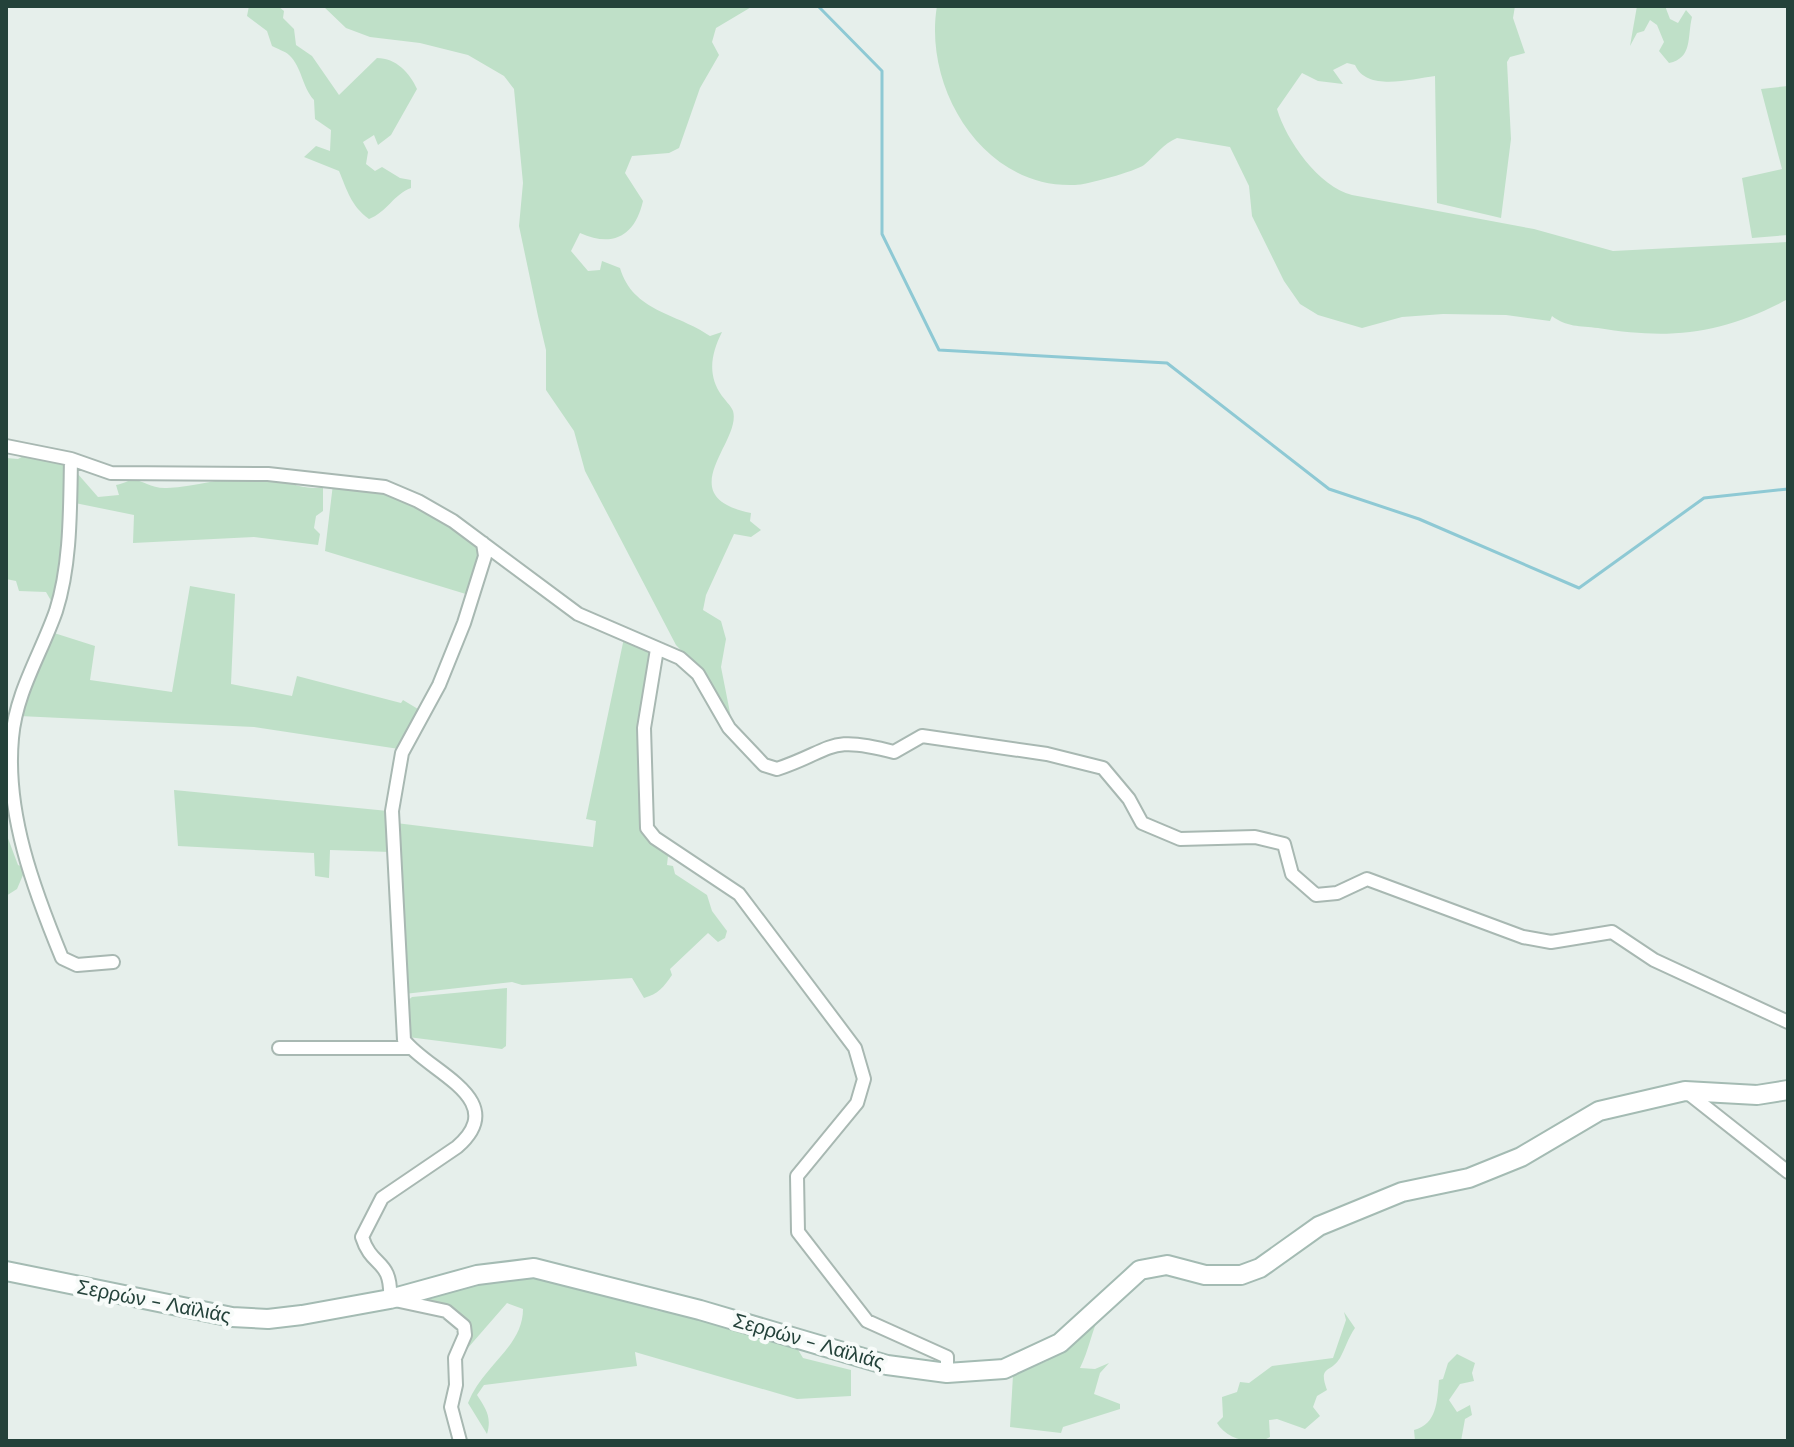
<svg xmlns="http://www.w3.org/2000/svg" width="1794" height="1447" viewBox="0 0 1794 1447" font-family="'DM Sans',sans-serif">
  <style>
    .green { fill: #bfe0c8 }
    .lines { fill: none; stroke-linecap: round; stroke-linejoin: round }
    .stream { stroke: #8ec9d4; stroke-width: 3 }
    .minor-casing { stroke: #a8b8b2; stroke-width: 16 }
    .secondary-casing { stroke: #a4bbb3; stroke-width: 22 }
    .minor { stroke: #fff; stroke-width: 12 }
    .secondary { stroke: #fff; stroke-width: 18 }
    .labels { text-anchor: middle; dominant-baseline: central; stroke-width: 8; stroke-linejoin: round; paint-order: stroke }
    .street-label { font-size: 20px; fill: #24423a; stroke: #f7fbf9 }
  </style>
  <rect width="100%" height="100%" fill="#e6efeb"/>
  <path class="green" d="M 249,6 L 278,6 L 284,11 L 283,18 L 294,29 L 296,45 L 312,56 L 339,95 L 377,58 C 396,58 410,73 417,89 L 391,135 L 378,145 L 374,135 L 363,142 L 368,152 L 366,164 L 375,171 L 382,167 L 400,178 L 411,180 L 411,188 C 394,194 387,212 369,219 C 351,206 347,190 339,171 L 304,157 L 316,146 L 330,151 L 331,130 L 315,119 L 314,100 C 302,87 302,67 289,55 C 285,51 277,49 272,46 L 267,31 L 247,16 Z
    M 323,6 L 753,6 L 716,28 L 712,42 L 719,55 L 700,88 L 679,148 L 669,153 L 632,156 L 625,173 L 643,201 C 635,236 613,248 580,233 L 571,251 L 588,271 L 600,270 L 602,261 L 620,268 C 633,312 677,313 710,336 L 722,332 C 711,354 707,375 722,396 C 725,400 731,406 733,411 C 742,442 669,496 751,513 L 750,521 L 761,530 L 751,537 L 734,534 L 706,595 L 703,610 L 721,621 L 726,639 L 721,667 L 732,723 L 694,664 L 676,645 L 585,471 L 574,431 L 546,390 L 546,350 L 538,316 L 519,226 L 523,183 L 514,89 L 504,76 L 468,55 L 420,43 L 370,37 L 346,28 Z
    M 937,6 L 1515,6 L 1513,18 L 1525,53 L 1510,57 L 1507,62 L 1511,139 L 1501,218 L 1437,203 L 1435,76 C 1411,79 1367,92 1355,65 L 1347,63 L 1333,70 L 1343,84 L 1318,81 L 1302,73 L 1277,109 C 1286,140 1319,187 1352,195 L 1534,229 L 1613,251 L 1788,242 L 1788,299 C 1722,334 1671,340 1598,328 C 1580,326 1566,327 1552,316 L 1550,321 L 1506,315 L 1443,314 L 1402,317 L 1362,328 L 1318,315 L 1300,304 L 1284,281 L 1252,216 L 1249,186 L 1230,147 L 1177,138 C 1163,144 1156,155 1144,165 C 1136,171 1086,185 1075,185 C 983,189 923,88 937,6 Z
    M 1637,6 L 1665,6 L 1670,19 L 1678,23 L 1686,10 L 1692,17 C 1687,37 1693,58 1669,63 L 1659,51 L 1664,42 L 1657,25 L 1650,20 L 1644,31 L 1637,33 L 1630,46 Z
    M 1788,86 L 1788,235 L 1752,238 L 1742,178 L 1782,169 L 1761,89 Z
    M 25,455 L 64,461 L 67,466 L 63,561 L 53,604 L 46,592 L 19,591 L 16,581 L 6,579 L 6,458 L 18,459 Z
    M 77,473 L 98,497 L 119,495 L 116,485 C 123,484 128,480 134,480 C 142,480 152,489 167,488 C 202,487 234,472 270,478 C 289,481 303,491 323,487 L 323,511 L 316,516 L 314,528 L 320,534 L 318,545 L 254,537 L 133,543 L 134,515 L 75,503 Z
    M 333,484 C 350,486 368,487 384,491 C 409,497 468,528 480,551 L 469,595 L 325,551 Z
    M 190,586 L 235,594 L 231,684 L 292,696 L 297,676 L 401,703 L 403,700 L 423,712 L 399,749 L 254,727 L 19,716 L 51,632 L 95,646 L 90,680 L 172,692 Z
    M 624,638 L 651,654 L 647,834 L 668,856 L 667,865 L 673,866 L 675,874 L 707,895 L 712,911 L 727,931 L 725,938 L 718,942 L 708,933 L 670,969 L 672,975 C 664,987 658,994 644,998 L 632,978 L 522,985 L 512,982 L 404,994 L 396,823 L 593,847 L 596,821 L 586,819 Z
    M 174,790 L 388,811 L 391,852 L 330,850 L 329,878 L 315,876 L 314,853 L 178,846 Z
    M 6,833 L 18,865 L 26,868 L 17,889 L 6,896 Z
    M 507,988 L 506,1046 L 502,1049 L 408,1037 L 407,1001 L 412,997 Z
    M 491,1276 L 549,1276 L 658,1311 L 684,1313 L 794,1343 L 803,1358 L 851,1370 L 851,1396 L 797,1399 L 635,1352 L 637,1366 L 484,1385 L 477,1395 C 486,1409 492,1417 487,1434 L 468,1403 C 483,1365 523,1347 523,1309 L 507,1303 L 460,1357 L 468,1327 L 406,1299 Z
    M 1344,1312 L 1355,1328 C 1348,1338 1345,1349 1340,1358 C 1330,1374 1318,1365 1327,1390 L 1317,1396 L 1313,1407 L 1320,1416 L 1305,1429 L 1277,1419 L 1269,1420 L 1270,1437 C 1254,1447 1226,1439 1217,1423 L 1223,1417 L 1222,1397 L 1237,1392 L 1240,1382 L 1249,1383 L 1272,1366 L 1333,1358 L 1346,1320 Z
    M 1100,1314 C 1091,1333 1089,1350 1080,1368 L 1095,1369 L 1109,1363 L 1100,1373 L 1094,1394 L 1120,1404 L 1120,1409 L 1063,1427 L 1061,1433 L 1010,1427 L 1013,1375 L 1047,1361 Z
    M 1457,1354 L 1475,1363 L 1472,1373 L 1474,1381 L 1460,1384 L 1449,1400 L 1457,1412 L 1470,1405 L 1472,1415 L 1465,1419 L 1461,1441 L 1415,1441 L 1414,1430 C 1437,1424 1437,1402 1439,1380 L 1443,1379 L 1448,1363 Z"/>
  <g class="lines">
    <path class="stream" d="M 818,6 L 882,71 L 882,234 L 939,350 L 1167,363 L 1329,489 L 1419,519 L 1579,588 L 1704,498 L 1788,489"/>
    <g class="minor-casing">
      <path id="minor" d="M 6,446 L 71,459 L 111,473 L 268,474 L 385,487 L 418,501 L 453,521 L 578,614 L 680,658 L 698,674 L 729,728 L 764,765 L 777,769 C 834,750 827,734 894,752 L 922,736 L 1047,754 L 1103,768 L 1129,799 L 1142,823 L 1180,839 L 1255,837 L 1284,844 L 1292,874 L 1316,895 L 1337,893 L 1367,879 L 1523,937 L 1551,942 L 1612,932 L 1654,960 L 1788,1022
        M 71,459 C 70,509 71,564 56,611 C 41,654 16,692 12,738 C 5,813 34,890 62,958 L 77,965 L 113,962
        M 657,649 L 644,728 L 647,828 L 655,838 L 739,894 L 855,1048 L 864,1079 L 857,1103 L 797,1176 L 798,1232 L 867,1321 L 947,1357 L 947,1373
        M 279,1048 L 410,1048
        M 1688,1093 L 1788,1172
        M 460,1441 L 451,1407 L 456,1385 L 455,1358 L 465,1335 L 464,1326 L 446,1311 L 390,1299 C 392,1258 372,1269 362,1237 L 382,1198 L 457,1147 C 512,1099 428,1072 404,1040 L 392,811 L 402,753 L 439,685 L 464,623 L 485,556 L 483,543"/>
    </g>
    <g class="secondary-casing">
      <path id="secondary" d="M 6,1271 L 232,1317 L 268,1319 L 302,1315 L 390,1299 L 477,1275 L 534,1268 L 700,1310 L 887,1365 L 947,1373 L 1004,1369 L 1060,1343 L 1140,1270 L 1167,1265 L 1205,1275 L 1241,1275 L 1260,1268 L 1319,1226 L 1402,1192 L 1469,1178 L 1521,1157 L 1599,1111 L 1685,1091 L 1757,1095 L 1788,1090"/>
    </g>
    <use href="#minor" class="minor"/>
    <use href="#secondary" class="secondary"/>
  </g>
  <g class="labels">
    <g class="street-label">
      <text transform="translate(154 1301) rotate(11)">Σερρών - Λαϊλιάς</text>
      <text transform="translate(809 1341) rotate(16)">Σερρών - Λαϊλιάς</text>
    </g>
  </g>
  <rect width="1794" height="1447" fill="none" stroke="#24423a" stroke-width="16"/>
</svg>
